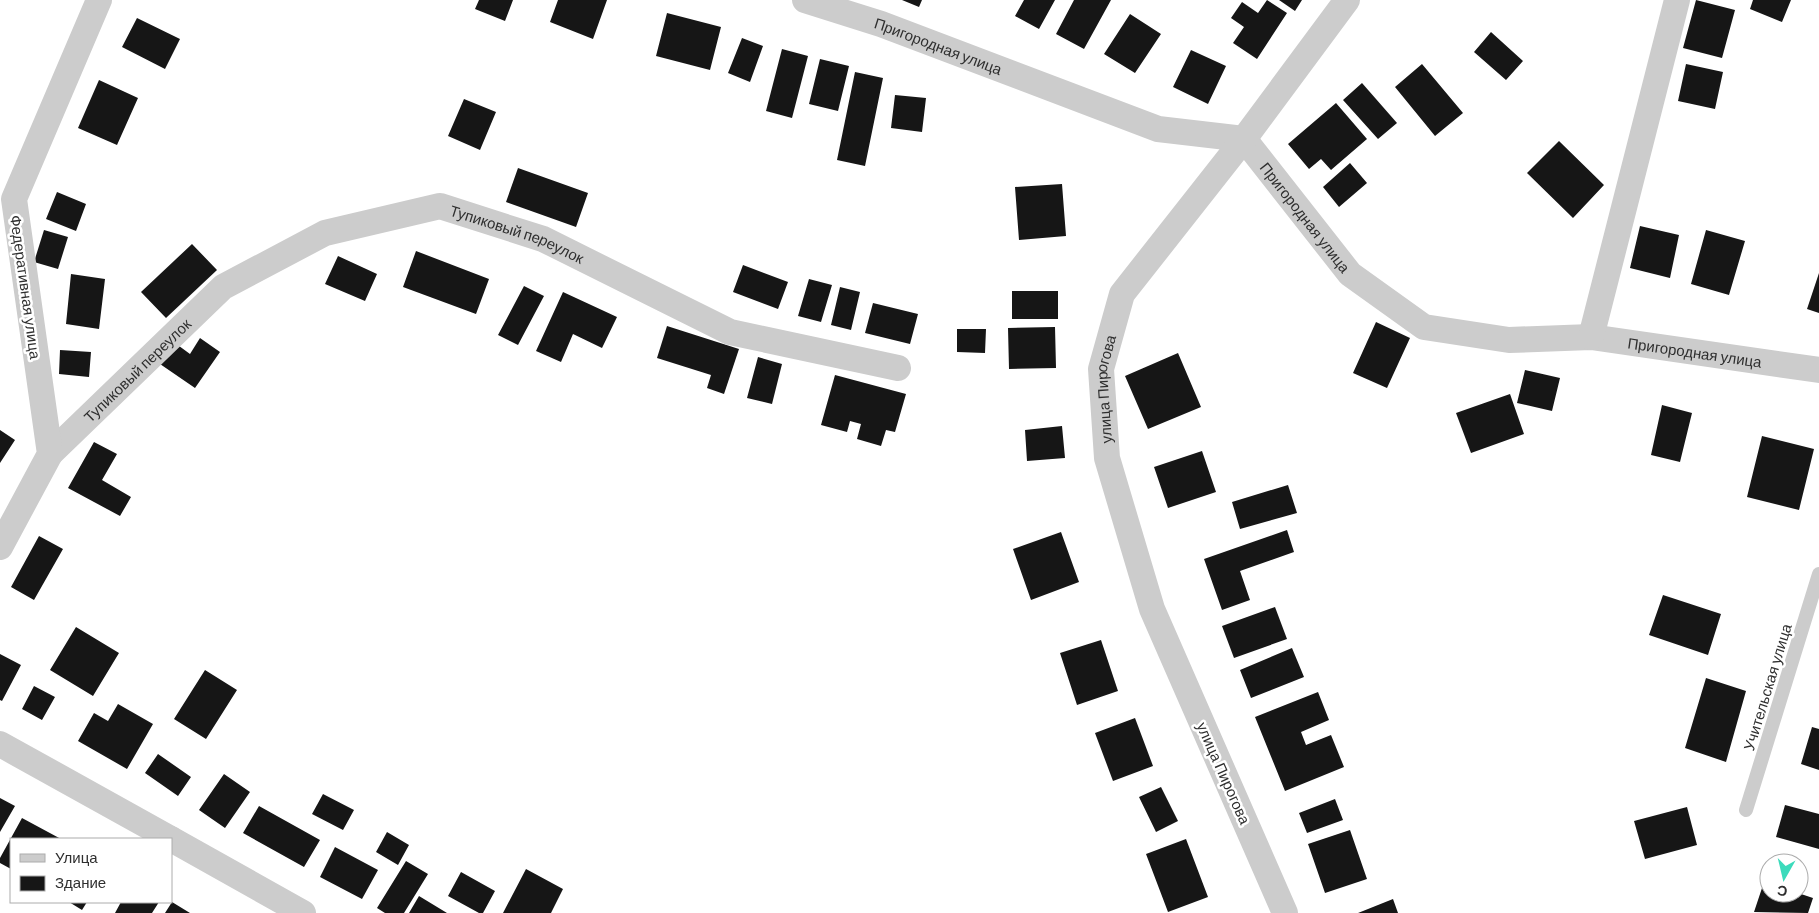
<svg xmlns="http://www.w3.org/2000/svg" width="1819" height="913" viewBox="0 0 1819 913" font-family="Barlow,sans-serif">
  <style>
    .building { fill: #161616 }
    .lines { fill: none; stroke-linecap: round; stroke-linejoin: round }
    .service { stroke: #ccc; stroke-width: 14 }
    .minor { stroke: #ccc; stroke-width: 26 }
    .labels { text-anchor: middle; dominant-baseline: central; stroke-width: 5; stroke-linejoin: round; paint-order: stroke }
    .street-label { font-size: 15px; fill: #2f2f2f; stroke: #fff }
  </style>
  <rect width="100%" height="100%" fill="#fff"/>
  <path class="building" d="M 479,0 L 513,0 L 505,21 L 475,9 Z
    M 558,0 L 607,0 L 593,39 L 550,22 Z
    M 902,0 L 922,0 L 919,7 Z
    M 1024,0 L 1055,0 L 1039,29 L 1015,16 Z
    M 1074,0 L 1111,0 L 1084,49 L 1056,34 Z
    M 1267,0 L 1287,13 L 1257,59 L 1233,43 L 1244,27 L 1231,18 L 1242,2 L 1258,13 Z
    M 1279,0 L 1302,0 L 1295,11 Z
    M 1696,0 L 1735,10 L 1722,58 L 1683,48 Z
    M 1753,0 L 1791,0 L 1782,22 L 1750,9 Z
    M 667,13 L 721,27 L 710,70 L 656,56 Z
    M 1130,14 L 1161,34 L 1135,73 L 1104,54 Z
    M 137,18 L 180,39 L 165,69 L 122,47 Z
    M 1491,32 L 1523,61 L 1506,80 L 1474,52 Z
    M 742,38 L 763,46 L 750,82 L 728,73 Z
    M 782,49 L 808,56 L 792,118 L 766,111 Z
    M 1191,50 L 1226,66 L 1208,104 L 1173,87 Z
    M 820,59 L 849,66 L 838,111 L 809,104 Z
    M 1422,64 L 1463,113 L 1435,136 L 1395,87 Z
    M 1686,64 L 1723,72 L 1715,109 L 1678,101 Z
    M 855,72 L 883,78 L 865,166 L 837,160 Z
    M 99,80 L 138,98 L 117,145 L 78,128 Z
    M 1362,83 L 1397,123 L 1378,139 L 1343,100 Z
    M 895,95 L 926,98 L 922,132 L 891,128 Z
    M 464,99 L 496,112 L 480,150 L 448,136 Z
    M 1336,103 L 1367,139 L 1331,170 L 1321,159 L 1309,169 L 1288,144 Z
    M 1559,141 L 1604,185 L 1573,218 L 1527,173 Z
    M 1350,163 L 1367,183 L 1339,207 L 1323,187 Z
    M 518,168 L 588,193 L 576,227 L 506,202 Z
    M 1062,184 L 1066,236 L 1019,240 L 1015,187 Z
    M 57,192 L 86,204 L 76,231 L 46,219 Z
    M 1640,226 L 1679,235 L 1670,278 L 1630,268 Z
    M 44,230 L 68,237 L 58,269 L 34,262 Z
    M 1706,230 L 1745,241 L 1729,295 L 1691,284 Z
    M 192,244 L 217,270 L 166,318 L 141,292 Z
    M 416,251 L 489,279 L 476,314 L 403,287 Z
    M 338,256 L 377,274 L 365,301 L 325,284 Z
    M 743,265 L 788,282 L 778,309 L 733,292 Z
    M 1819,273 L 1819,313 L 1807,309 Z
    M 71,274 L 105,279 L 99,329 L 66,324 Z
    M 809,279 L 832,285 L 821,322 L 798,316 Z
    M 524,286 L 544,296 L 518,345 L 498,335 Z
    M 840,287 L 860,292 L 851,330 L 831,325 Z
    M 1012,291 L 1058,291 L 1058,319 L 1012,319 Z
    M 563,292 L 617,317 L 602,348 L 573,334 L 561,362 L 536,351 Z
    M 873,303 L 918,314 L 910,344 L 865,333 Z
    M 1376,322 L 1410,338 L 1387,388 L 1353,373 Z
    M 667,326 L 739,349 L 724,394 L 707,388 L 711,375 L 657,358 Z
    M 1055,327 L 1056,368 L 1009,369 L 1008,328 Z
    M 957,329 L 986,329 L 985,353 L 957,352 Z
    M 200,338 L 220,352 L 195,388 L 160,364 L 175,343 L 190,354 Z
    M 60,350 L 91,352 L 89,377 L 59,374 Z
    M 1178,353 L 1201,407 L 1148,429 L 1125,376 Z
    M 758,357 L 782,364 L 772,404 L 747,398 Z
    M 1525,370 L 1560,378 L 1552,411 L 1517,403 Z
    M 835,375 L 906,394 L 895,432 L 886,430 L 881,446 L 857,439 L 861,424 L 850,421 L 847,432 L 821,425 Z
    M 1510,394 L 1524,434 L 1471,453 L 1456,413 Z
    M 1662,405 L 1692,413 L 1680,462 L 1651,455 Z
    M 1062,426 L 1065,458 L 1027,461 L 1025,430 Z
    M 0,430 L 15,440 L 0,463 Z
    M 1762,436 L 1814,449 L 1799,510 L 1747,497 Z
    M 94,442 L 117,454 L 102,480 L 131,497 L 120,516 L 68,488 Z
    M 1202,451 L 1216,492 L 1168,508 L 1154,467 Z
    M 1288,485 L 1297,513 L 1240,529 L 1232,502 Z
    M 1287,530 L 1294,552 L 1240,571 L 1250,600 L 1222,610 L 1204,559 Z
    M 1061,532 L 1079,582 L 1031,600 L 1013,549 Z
    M 39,536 L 63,549 L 34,600 L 11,587 Z
    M 1663,595 L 1721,614 L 1708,655 L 1649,635 Z
    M 1275,607 L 1287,639 L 1234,658 L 1222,626 Z
    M 76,627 L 119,653 L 93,696 L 50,670 Z
    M 1101,640 L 1118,691 L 1077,705 L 1060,653 Z
    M 1292,648 L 1304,677 L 1251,698 L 1240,670 Z
    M 0,654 L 21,665 L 2,701 L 0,700 Z
    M 205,670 L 237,690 L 206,739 L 174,719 Z
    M 1706,678 L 1746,691 L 1726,762 L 1685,748 Z
    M 34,686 L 55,697 L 42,720 L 22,709 Z
    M 1318,692 L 1329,720 L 1301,732 L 1306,745 L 1331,735 L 1344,767 L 1285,791 L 1255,717 Z
    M 118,704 L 153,724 L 127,769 L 78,741 L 94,713 L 108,721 Z
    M 1135,718 L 1153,766 L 1113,781 L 1095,733 Z
    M 1812,727 L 1819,729 L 1819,770 L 1801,764 Z
    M 158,754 L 191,777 L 178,796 L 145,773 Z
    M 224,774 L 250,792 L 225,828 L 199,810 Z
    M 1161,787 L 1178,821 L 1156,832 L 1139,797 Z
    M 323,794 L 354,810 L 343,830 L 312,814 Z
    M 0,798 L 15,806 L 0,832 Z
    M 1335,799 L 1343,820 L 1307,833 L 1299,813 Z
    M 1785,805 L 1819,814 L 1819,849 L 1776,837 Z
    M 259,806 L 320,840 L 304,867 L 243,833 Z
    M 1687,807 L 1697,845 L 1645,859 L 1634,821 Z
    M 22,818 L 61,839 L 11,839 L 11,869 L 0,863 L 0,858 Z
    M 1350,830 L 1367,879 L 1325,893 L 1308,844 Z
    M 387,832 L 409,845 L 398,865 L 376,852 Z
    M 1186,839 L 1208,897 L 1168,912 L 1146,854 Z
    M 335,847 L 378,870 L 362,899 L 320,877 Z
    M 406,861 L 428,874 L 404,913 L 385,913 L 377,908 Z
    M 526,869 L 563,889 L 551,913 L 503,913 Z
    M 461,872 L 495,891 L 483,913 L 479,913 L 448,896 Z
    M 1764,882 L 1769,883 L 1769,893 L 1798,893 L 1813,898 L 1808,913 L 1754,912 Z
    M 419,896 L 447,913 L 409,913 Z
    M 1393,899 L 1398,913 L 1358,913 Z
    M 69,902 L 87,902 L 82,910 Z
    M 121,902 L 159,902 L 152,913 L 115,913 Z
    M 172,902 L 190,913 L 165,913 Z"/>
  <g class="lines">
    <path class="service" d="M 1746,810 L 1819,574"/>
    <g class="minor">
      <path id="s1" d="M 805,0 L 881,24 L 1158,129 L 1244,139 L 1350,274 L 1424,327 L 1509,340 L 1591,337 L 1819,370"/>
      <path d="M 1591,337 L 1677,0"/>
      <path id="s2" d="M 50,454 L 223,287 L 325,233 L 440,206 L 543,239 L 730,332 L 898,368"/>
      <path d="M 0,547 L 50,454 L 14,199 L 99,0"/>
      <path d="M 0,744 L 171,839"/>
      <path d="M 171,839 L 303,913"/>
      <path id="s3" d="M 1285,913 L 1152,609 L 1107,458 L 1101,369 L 1122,294 L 1244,139 L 1347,0"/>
    </g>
  </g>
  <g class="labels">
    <g class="street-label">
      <text stroke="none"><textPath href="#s1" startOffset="141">Пригородная улица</textPath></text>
      <text stroke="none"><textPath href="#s1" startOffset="562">Пригородная улица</textPath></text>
      <text stroke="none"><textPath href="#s2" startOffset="556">Тупиковый переулок</textPath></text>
      <text transform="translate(26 287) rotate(82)">Федеративная улица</text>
      <text stroke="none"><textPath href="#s1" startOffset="998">Пригородная улица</textPath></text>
      <text stroke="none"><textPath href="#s2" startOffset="121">Тупиковый переулок</textPath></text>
      <text stroke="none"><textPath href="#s3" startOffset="559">улица Пирогова</textPath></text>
      <text transform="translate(1767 687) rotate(-73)">Учительская улица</text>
      <text transform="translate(1224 773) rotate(66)">улица Пирогова</text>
    </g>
  </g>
  <rect x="10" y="838" width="162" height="65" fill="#ffffff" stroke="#acacac"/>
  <rect x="20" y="854" width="25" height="8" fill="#cccccc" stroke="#acacac"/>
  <text x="55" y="863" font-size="15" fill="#2f2f2f">Улица</text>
  <rect x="20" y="876" width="25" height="15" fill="#161616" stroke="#acacac"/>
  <text x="55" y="888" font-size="15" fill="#2f2f2f">Здание</text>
  <g transform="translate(1784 878) rotate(188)"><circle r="24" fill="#ffffff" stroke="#acacac"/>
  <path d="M0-4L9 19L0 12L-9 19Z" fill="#3cdbbc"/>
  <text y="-8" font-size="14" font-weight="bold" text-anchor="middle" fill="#2f2f2f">С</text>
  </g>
</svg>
